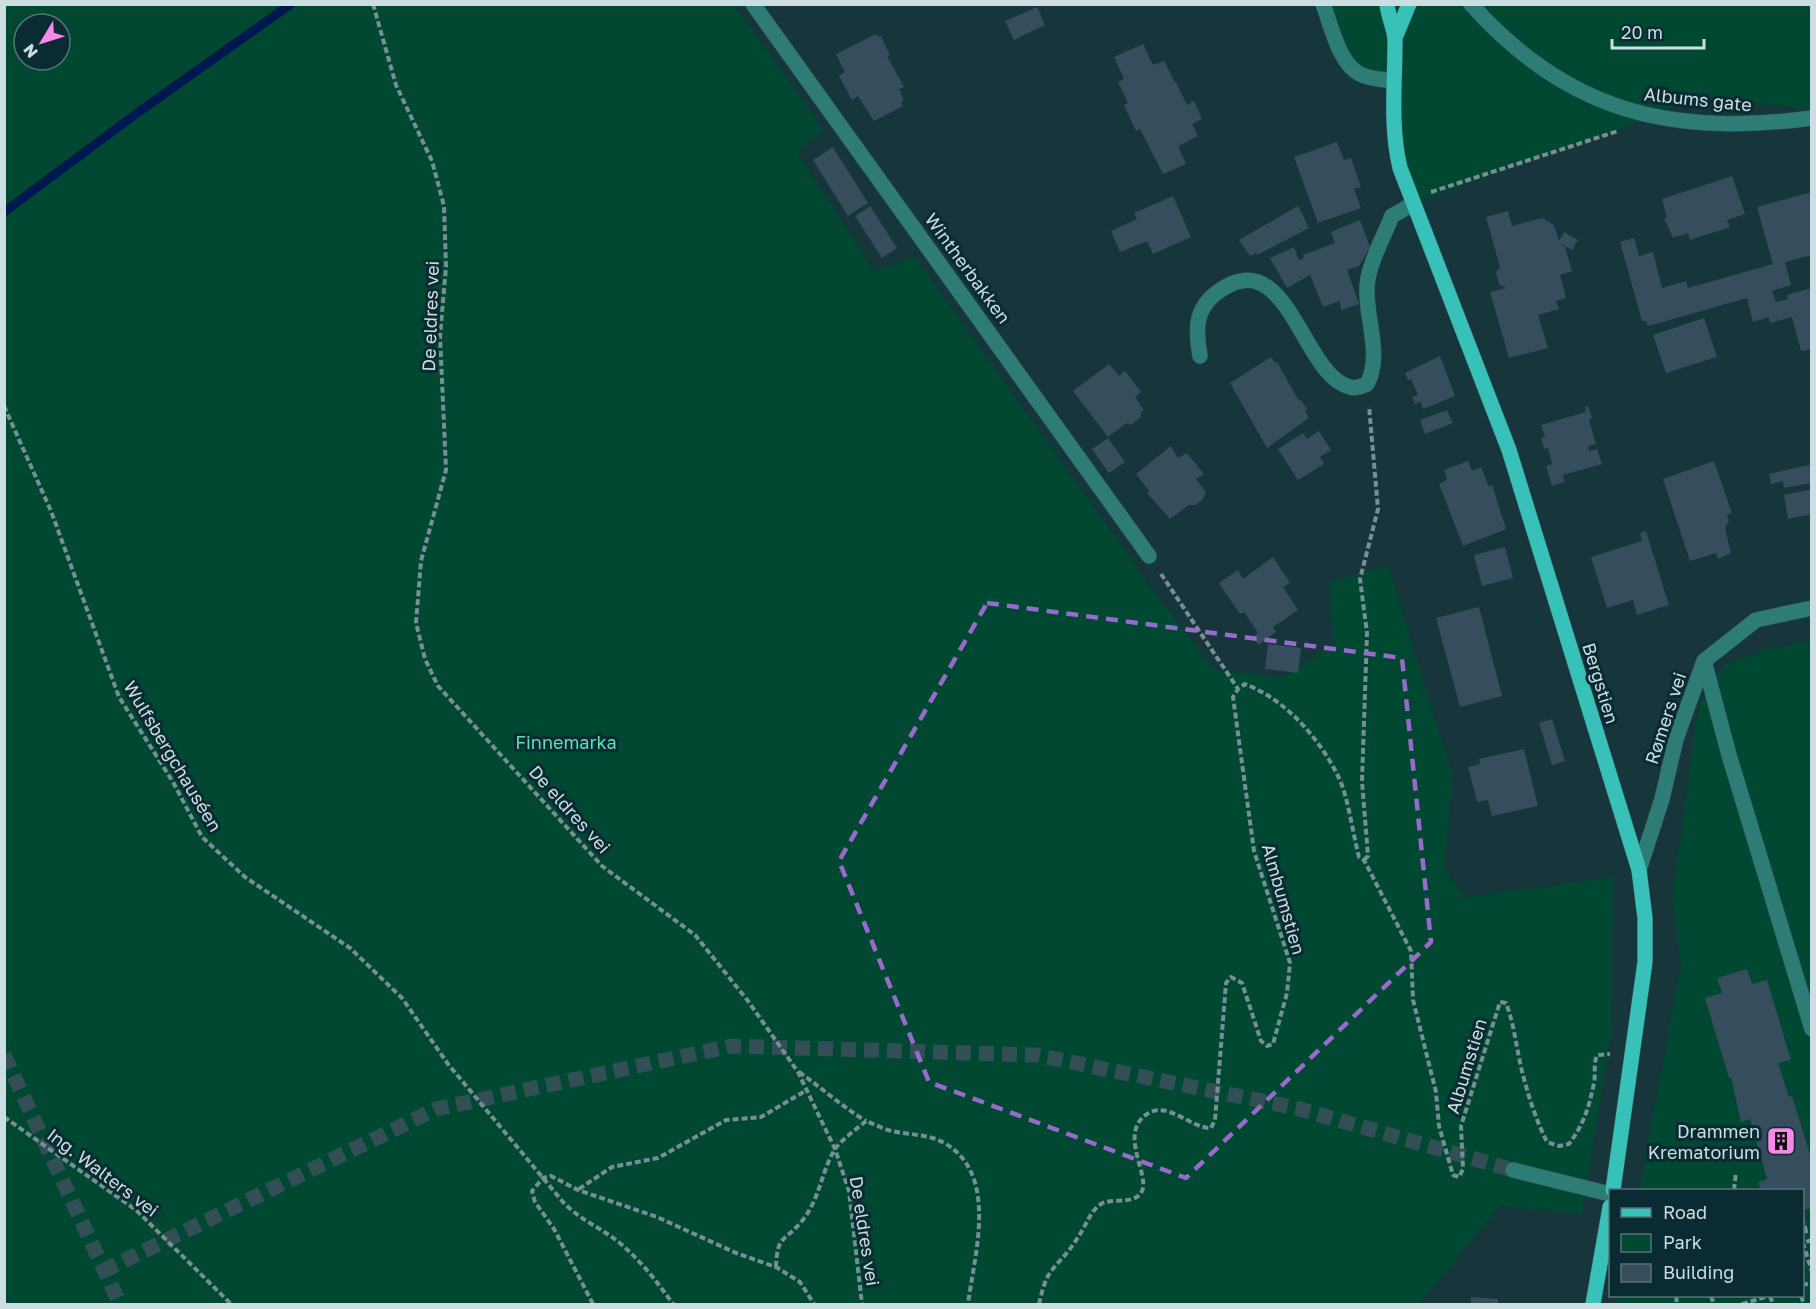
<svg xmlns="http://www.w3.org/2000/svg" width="1816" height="1309" viewBox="0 0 1816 1309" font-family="'Golos Text',sans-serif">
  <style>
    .green { fill: #004832; fill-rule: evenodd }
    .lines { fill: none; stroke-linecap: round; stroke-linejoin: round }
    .stream { stroke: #00174f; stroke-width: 9 }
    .building { fill: #354d5c }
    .minor-tunnel { stroke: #314f55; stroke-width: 15; stroke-dasharray: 15 8; stroke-linecap: butt }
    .major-tunnel { stroke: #314f55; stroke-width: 15; stroke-dasharray: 15 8; stroke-linecap: butt }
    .minor-casing { stroke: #37545a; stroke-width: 16 }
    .major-casing { stroke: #37545a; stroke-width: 16 }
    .path { stroke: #768f93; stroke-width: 4; stroke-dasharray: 6 3; stroke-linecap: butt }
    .minor { stroke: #2e7c76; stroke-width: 15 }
    .major { stroke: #37c1b8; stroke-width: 15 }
    .marked { fill: none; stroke: #976acb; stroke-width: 4.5; stroke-dasharray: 12 8; stroke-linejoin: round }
    .labels { text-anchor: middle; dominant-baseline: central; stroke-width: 6; stroke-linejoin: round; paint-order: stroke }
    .street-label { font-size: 18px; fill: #ccdee1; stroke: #0b2b32 }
    .park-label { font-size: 18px; fill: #5ce1ae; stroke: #0b2b32 }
    .poi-label { font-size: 18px; fill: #ccdee1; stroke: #0b2b32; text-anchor: end }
  </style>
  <rect width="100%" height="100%" fill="#16363c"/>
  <path class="green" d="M 5,5 L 734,5 L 824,130 L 797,153 L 874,271 L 915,257 L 1156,594 L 1214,670 L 1284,677 L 1334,645 L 1329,582 L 1388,566 L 1452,774 L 1445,868 L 1464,897 L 1613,877 L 1611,1034 L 1582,1214 L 1500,1206 L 1419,1304 L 5,1304 ZM 24,24 L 60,24 L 60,60 L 24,60 Z
    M 1323,5 L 1811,5 L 1811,110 L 1698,96 L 1615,131 L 1540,156 L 1413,204 L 1392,81 L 1354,71 Z
    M 1811,640 L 1811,1304 L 1617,1304 L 1619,1296 L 1802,1296 L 1802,1190 L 1639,1190 L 1681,966 L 1672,898 L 1699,703 L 1725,664 L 1765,650 Z"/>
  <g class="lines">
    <path class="stream" d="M 4,212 L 140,111 L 291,4"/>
  </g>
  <path class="building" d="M 1037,7 L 1045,25 L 1014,40 L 1005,21 Z
    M 876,34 L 878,37 L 881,36 L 890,55 L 887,56 L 904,87 L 899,89 L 904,100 L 901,102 L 903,106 L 874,121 L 858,96 L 852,100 L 839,76 L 845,72 L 836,54 Z
    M 1143,44 L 1153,65 L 1164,61 L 1175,82 L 1169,85 L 1176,82 L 1187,105 L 1194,101 L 1202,119 L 1192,124 L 1198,136 L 1178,146 L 1186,164 L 1163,174 L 1140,129 L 1136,131 L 1124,105 L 1128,103 L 1118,82 L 1124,79 L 1114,57 Z
    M 1337,142 L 1344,160 L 1351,158 L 1361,187 L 1354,189 L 1361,208 L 1318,223 L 1294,157 Z
    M 833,147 L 868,203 L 848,216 L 813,160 Z
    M 1732,176 L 1745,214 L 1727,220 L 1730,227 L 1690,240 L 1688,233 L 1673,238 L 1664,218 L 1667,218 L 1662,199 Z
    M 1812,192 L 1812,255 L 1785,262 L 1791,285 L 1772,291 L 1776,302 L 1788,299 L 1787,295 L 1812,288 L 1812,349 L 1801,351 L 1792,317 L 1770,323 L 1769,317 L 1753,322 L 1747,298 L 1648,326 L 1646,321 L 1642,321 L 1620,242 L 1634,238 L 1639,256 L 1653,252 L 1662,288 L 1686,281 L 1688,288 L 1773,264 L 1757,207 Z
    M 1173,196 L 1191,237 L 1153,254 L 1147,241 L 1120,252 L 1111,231 L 1137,219 L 1134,213 Z
    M 870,206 L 897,248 L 882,258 L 855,216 Z
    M 1298,206 L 1309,228 L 1257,255 L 1256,253 L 1250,256 L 1239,240 Z
    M 1508,211 L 1512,226 L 1542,218 L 1554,225 L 1559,241 L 1564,232 L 1578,240 L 1572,250 L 1559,243 L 1565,247 L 1572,271 L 1560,275 L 1566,298 L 1556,301 L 1559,309 L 1538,315 L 1548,348 L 1509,358 L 1490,292 L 1506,288 L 1499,284 L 1496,272 L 1500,267 L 1486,217 Z
    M 1360,220 L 1370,247 L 1359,266 L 1347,270 L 1359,304 L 1341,310 L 1340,301 L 1323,307 L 1310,275 L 1287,288 L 1270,258 L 1294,247 L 1299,260 L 1304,258 L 1303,255 L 1335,243 L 1331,232 Z
    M 1704,318 L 1717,357 L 1666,373 L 1653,335 Z
    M 1440,356 L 1455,396 L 1423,409 L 1421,402 L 1415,404 L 1412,397 L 1418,395 L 1411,379 L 1408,380 L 1405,373 Z
    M 1271,357 L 1275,363 L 1277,362 L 1299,401 L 1301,400 L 1307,409 L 1305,411 L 1309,418 L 1267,448 L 1230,383 Z
    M 1109,364 L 1119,376 L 1125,371 L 1141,392 L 1135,397 L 1144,410 L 1141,412 L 1141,417 L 1131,425 L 1127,423 L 1108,437 L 1073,391 Z
    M 1588,406 L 1592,418 L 1589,420 L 1596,444 L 1588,446 L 1589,451 L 1597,449 L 1602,464 L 1563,475 L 1565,482 L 1552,486 L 1546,466 L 1552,464 L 1548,448 L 1544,449 L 1541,438 L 1545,437 L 1541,425 L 1586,412 L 1585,407 Z
    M 1447,410 L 1453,423 L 1425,434 L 1420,420 Z
    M 1319,431 L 1331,450 L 1320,457 L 1324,464 L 1298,480 L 1278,449 L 1303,433 L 1307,439 Z
    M 1108,438 L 1125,462 L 1109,473 L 1092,449 Z
    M 1171,446 L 1178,458 L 1187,453 L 1204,474 L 1196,479 L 1206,492 L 1203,499 L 1196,505 L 1189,505 L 1170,519 L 1147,493 L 1149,491 L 1136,474 Z
    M 1468,461 L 1472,471 L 1481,467 L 1489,487 L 1492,485 L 1506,529 L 1463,546 L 1439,484 L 1447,480 L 1444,470 Z
    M 1714,461 L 1732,513 L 1727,515 L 1729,521 L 1725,528 L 1731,553 L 1718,559 L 1716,553 L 1690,561 L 1663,479 Z
    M 1812,464 L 1812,483 L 1784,488 L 1783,481 L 1771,484 L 1769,474 Z
    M 1812,489 L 1812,514 L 1788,519 L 1784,495 Z
    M 1646,531 L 1669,605 L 1637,615 L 1633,600 L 1607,608 L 1591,557 L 1642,541 L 1640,533 Z
    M 1505,547 L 1513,578 L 1482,586 L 1474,555 Z
    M 1273,557 L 1290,583 L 1283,587 L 1298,610 L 1273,627 L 1276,632 L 1258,645 L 1253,637 L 1258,633 L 1244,612 L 1240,614 L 1219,583 L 1238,570 L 1243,579 Z
    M 1479,607 L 1502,696 L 1460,707 L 1436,618 Z
    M 1268,644 L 1301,648 L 1298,673 L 1265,669 Z
    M 1552,719 L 1565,761 L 1552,765 L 1539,723 Z
    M 1524,749 L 1538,806 L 1492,816 L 1488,800 L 1477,802 L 1468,767 L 1480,764 L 1479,759 Z
    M 1747,969 L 1752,984 L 1767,980 L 1791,1060 L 1778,1063 L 1789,1097 L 1792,1096 L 1812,1161 L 1812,1208 L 1802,1210 L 1802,1190 L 1761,1190 L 1758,1182 L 1767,1179 L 1750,1119 L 1741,1122 L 1731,1077 L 1729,1078 L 1705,998 L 1722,993 L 1717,978 Z
    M 1471,1297 L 1498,1299 L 1498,1304 L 1471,1304 Z"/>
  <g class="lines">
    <path class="minor-tunnel" d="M 103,1271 L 436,1109 L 731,1046 L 1036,1055 L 1296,1108 L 1513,1170"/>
    <path class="major-tunnel" d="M 4,1055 L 120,1304"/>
    <g class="minor-casing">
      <path id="minor" d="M 753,4 L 1149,556
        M 1323,4 C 1331,25 1339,64 1360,74 C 1369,79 1382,79 1392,81
        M 1471,4 C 1567,112 1672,137 1812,118
        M 1200,356 C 1196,332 1194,311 1215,294 C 1288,237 1301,376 1350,387 C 1355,389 1362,386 1367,384 C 1384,353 1362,312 1368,278 C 1372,257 1384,236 1392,216 L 1413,204
        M 1704,661 L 1729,755 L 1812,1029
        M 1639,870 L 1662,799 L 1676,739 L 1704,661 L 1756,620 L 1812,608
        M 1513,1170 L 1610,1194"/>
    </g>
    <g class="major-casing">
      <path id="major" d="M 1387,4 C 1388,17 1395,29 1395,41 C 1395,85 1390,126 1400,168 L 1509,450 L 1639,870 L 1645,918 L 1645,962 L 1613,1190
        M 1395,38 L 1409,4
        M 1593,1304 L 1610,1207"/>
    </g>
    <path class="path" d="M 373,4 L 396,85 L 432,161 L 444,206 L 446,267 L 440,336 L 446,470 L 421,561 L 416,623 L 425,659 L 438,686 L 602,866 L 695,935 L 748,1001 L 798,1072 L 835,1149 L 849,1191 L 862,1304
      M 1431,192 L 1618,131
      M 4,406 L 51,511 L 119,697 L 173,782 L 202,837 L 245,877 L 350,948 L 402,998 L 448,1064 L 563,1202 C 581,1221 602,1228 621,1244 C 641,1261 658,1283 673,1304
      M 1161,574 L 1238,689
      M 1364,860 L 1368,856 L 1362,781 L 1367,633 L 1360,579 L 1378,509 L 1369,406
      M 799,1072 C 822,1088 841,1106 866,1121
      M 4,1117 L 136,1210 L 231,1304
      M 579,1189 L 612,1167 L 658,1158 L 726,1120 L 761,1117 L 807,1090
      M 1734,1190 L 1736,1172
      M 1802,1217 L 1806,1231
      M 1802,1232 L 1812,1230
      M 1812,1240 L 1803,1243 L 1812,1272
      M 776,1267 C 777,1234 785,1242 802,1221 C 820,1199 821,1172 835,1149 C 842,1139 857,1129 866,1121 C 874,1124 883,1129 892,1131 C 910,1135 930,1134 946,1144 C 999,1176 974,1256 968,1304
      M 1802,1285 L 1812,1283
      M 1676,1296 L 1677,1304
      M 1711,1296 L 1714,1304
      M 1770,1296 L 1773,1304
      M 1801,1296 L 1804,1304
      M 593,1304 L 554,1229 L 535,1202 L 532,1191 L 543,1178 L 551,1176 L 578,1190 L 657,1217 L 736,1253 L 776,1267 L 800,1282 L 814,1304
      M 1039,1304 C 1041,1296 1043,1286 1047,1278 C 1053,1266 1065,1257 1072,1246 C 1079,1237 1084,1227 1089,1218 C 1092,1213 1095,1208 1101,1204 C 1112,1197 1135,1206 1142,1191 C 1150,1175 1118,1133 1147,1114 C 1167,1100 1192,1129 1211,1128 L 1215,1120 L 1226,983 L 1231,977 L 1242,983 L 1261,1041 L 1267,1046 L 1273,1044 L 1287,993 L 1290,963 L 1254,851 L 1233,697 L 1238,689 L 1245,684 C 1286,700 1319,738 1338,776 C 1348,795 1353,835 1359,857 L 1364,860 L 1411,951 L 1413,1000 L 1436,1092 L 1439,1126 L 1453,1175 L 1459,1177 L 1463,1169 L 1461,1126 L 1500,1002 L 1506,1003 C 1514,1024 1516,1045 1521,1067 C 1527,1092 1535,1118 1547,1142 L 1559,1146 L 1569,1144 C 1584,1124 1589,1107 1594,1083 C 1596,1073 1593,1065 1597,1055 L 1610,1054
      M 1742,1304 L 1769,1296"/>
    <use href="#minor" class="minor"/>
    <use href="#major" class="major"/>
  </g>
  <path class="marked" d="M 987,603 L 1402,658 L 1431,942 L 1186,1178 L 929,1082 L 839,861 Z"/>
  <defs>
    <g id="building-square" transform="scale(1.5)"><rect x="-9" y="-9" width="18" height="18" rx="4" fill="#f888ea" stroke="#0b2b32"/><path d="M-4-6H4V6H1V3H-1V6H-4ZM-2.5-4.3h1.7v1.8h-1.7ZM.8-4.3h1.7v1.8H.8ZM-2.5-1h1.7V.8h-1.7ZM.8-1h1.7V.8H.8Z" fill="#111"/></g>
  </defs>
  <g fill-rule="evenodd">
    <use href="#building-square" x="1781" y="1141"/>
  </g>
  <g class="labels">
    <g class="street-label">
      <text transform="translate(1698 99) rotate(6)">Albums gate</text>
      <text transform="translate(968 268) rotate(54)">Wintherbakken</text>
      <text transform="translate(430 316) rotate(-88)">De eldres vei</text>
      <text transform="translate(1601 683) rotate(73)">Bergstien</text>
      <text transform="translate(1665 718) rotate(-72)">Rømers vei</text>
      <text transform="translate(173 756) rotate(59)">Wulfsbergchauséen</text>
      <text transform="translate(570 809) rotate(48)">De eldres vei</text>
      <text transform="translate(1284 899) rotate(74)">Almbumstien</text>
      <text transform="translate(1466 1066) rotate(-73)">Albumstien</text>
      <text transform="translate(103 1172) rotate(37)">Ing. Walters vei</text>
      <text transform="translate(865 1231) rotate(81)">De eldres vei</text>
    </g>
    <g class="park-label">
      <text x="566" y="742">Finnemarka</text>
    </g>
    <g class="poi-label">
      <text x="1760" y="1131">Drammen<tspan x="1760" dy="21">Krematorium</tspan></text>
    </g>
  </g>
  <rect width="1816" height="1309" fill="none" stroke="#ccdee1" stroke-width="12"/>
  <rect x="1609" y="1189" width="195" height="108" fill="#0b2b32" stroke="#587378" stroke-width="1.5"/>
  <rect x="1621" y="1208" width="30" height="9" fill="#37c1b8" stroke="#587378" stroke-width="1.5"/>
  <text x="1663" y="1219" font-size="18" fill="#ccdee1">Road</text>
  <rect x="1621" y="1234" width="30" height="18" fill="#004832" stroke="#587378" stroke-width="1.5"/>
  <text x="1663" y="1249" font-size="18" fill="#ccdee1">Park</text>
  <rect x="1621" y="1264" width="30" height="18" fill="#354d5c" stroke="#587378" stroke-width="1.5"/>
  <text x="1663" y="1279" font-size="18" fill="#ccdee1">Building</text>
  <g transform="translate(42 42) rotate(232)"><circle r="28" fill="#0b2b32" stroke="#587378" stroke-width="1.5"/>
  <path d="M0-4.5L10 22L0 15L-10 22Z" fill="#f888ea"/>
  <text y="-9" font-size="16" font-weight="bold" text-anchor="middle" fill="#ccdee1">N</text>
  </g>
  <path d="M1612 39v9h92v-9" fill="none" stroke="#ccdee1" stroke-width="3"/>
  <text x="1621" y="39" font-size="18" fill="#ccdee1" stroke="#0b2b32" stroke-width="4.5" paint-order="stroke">20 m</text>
</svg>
